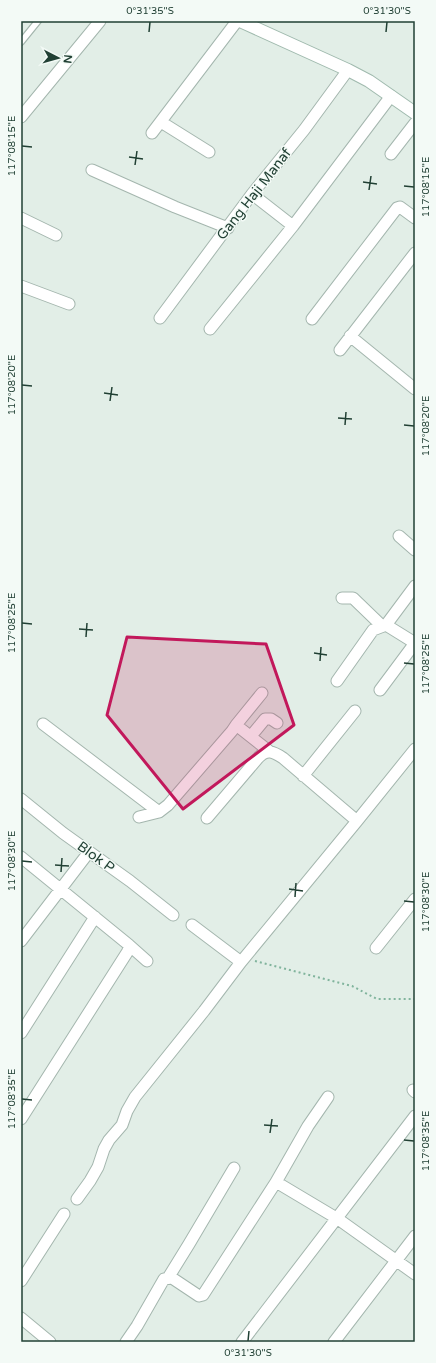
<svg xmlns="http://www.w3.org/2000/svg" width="436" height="1363" viewBox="0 0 436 1363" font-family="'Varela Round',sans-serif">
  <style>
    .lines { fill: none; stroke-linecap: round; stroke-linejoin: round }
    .service-casing { stroke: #a4b6ae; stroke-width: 8 }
    .minor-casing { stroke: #a4b6ae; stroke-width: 13 }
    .secondary-casing { stroke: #a0baae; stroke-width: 14 }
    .path { stroke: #81b49d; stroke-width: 2; stroke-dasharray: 2 3; stroke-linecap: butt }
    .service { stroke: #fff; stroke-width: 5.5 }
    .minor { stroke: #fff; stroke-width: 11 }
    .secondary { stroke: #fff; stroke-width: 12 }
    .marked { fill: #c2185b; fill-opacity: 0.2; stroke: #c2185b; stroke-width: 3; stroke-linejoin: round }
    .ticks { fill: none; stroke: #214034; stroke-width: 1.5 }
    .labels { text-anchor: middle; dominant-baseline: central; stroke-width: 3; stroke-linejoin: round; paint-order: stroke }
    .street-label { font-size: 14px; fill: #214034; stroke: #f3faf6 }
    .neatline { fill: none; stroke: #214034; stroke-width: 1.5 }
    .ticks-label { font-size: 10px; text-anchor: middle; fill: #214034 }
  </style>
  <rect width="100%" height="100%" fill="#e2eee7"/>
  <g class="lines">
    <g class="service-casing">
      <path id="service" d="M 21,42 L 38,21"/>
    </g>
    <g class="minor-casing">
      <path id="minor" d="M 21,117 L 100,21
        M 161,122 L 209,152
        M 152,133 L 237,21
        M 391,154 L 415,123
        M 92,170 L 175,207 L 228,228
        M 252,194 L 293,226
        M 21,218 L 56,235
        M 21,286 L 69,304
        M 160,318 L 252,194 L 304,130 L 348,70
        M 312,319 L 397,208 L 400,207 L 415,218
        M 210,329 L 293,226 L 391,96
        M 350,336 L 415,389
        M 340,350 L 415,253
        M 399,536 L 415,550
        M 342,598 L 353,598 L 382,626
        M 386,625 L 415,643
        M 337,681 L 373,630 L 386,625 L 415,586
        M 380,690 L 415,643
        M 43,724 L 159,812
        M 236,725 L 262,693
        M 251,736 L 265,719 L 271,719 L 277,723
        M 303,776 L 355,711
        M 21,799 L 63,833 L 130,881 L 173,915
        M 139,817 L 159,812 L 168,805 L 232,731 L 236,725 L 269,751
        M 207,818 L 258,758 C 267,748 274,752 283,758 L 357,821
        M 21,857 L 129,945 L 128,951 L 21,1119
        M 192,925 L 241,962
        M 21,941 L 89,852
        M 129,945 L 147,961
        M 376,948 L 415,899
        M 21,1033 L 95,917
        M 413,1090 L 415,1092
        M 276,1182 L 308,1126 L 328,1097
        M 77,1199 L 90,1181 L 98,1167 L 104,1149 L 109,1140 L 122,1125 L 127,1111 L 135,1097 L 204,1011 L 241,962 L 357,821 L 415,749
        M 168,1278 L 189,1244 L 234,1168
        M 21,1281 L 64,1214
        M 21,1318 L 50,1342
        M 126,1342 L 137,1326 L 164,1279 L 172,1278 L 199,1296 L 203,1295 L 276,1182 L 338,1219 L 415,1274
        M 242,1342 L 415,1116
        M 334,1342 L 415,1236"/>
    </g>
    <g class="secondary-casing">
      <path id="secondary" d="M 240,21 L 348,70 L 369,81 L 415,113"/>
    </g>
    <path class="path" d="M 255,961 L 352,986 L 377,999 L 415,999"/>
    <use href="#service" class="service"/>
    <use href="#minor" class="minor"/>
    <use href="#secondary" class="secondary"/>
  </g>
  <path class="marked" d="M 127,637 L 266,644 L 294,725 L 183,809 L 107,715 Z"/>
  <path class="ticks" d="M 149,32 L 150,22M 386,32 L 387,22M 22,146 L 32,147M 129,157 L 143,159M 135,165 L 137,151M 363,182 L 377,184M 404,186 L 414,187M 369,190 L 371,176M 22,385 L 32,386M 104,393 L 118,395M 110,401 L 112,387M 338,418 L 352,419M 345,425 L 346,412M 404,425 L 414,426M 22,623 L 32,624M 79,629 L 93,630M 86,637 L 87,623M 314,653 L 327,655M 320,661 L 321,647M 404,663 L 414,664M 22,861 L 32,862M 55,865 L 69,866M 61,872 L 62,858M 289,889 L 303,891M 295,897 L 296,883M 404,901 L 414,902M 22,1099 L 32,1100M 264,1125 L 278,1126M 270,1133 L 272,1119M 404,1140 L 414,1141M 248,1341 L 249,1331"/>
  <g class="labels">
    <g class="street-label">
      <text transform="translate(254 194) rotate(-52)">Gang Haji Manaf</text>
      <text transform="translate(96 857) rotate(36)">Blok P</text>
    </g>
  </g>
  <rect width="436" height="1363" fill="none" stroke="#f3faf6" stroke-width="44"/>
  <g transform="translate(58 58) rotate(96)" stroke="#f3faf6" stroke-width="3" paint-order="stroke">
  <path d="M0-3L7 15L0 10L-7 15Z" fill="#214034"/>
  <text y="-6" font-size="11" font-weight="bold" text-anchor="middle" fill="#214034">N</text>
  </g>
  <rect x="22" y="22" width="392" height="1319" class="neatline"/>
  <g class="ticks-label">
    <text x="150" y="14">0°31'35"S</text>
    <text x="387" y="14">0°31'30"S</text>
    <text transform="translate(11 146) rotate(-90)" y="4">117°08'15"E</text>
    <text transform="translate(425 187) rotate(-90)" y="4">117°08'15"E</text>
    <text transform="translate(11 385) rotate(-90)" y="4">117°08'20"E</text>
    <text transform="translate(425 426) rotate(-90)" y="4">117°08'20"E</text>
    <text transform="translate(11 623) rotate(-90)" y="4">117°08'25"E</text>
    <text transform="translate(425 664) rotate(-90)" y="4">117°08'25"E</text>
    <text transform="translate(11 861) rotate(-90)" y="4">117°08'30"E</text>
    <text transform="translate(425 902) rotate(-90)" y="4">117°08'30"E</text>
    <text transform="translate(11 1099) rotate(-90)" y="4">117°08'35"E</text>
    <text transform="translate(425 1141) rotate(-90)" y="4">117°08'35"E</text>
    <text x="248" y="1356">0°31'30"S</text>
  </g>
</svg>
